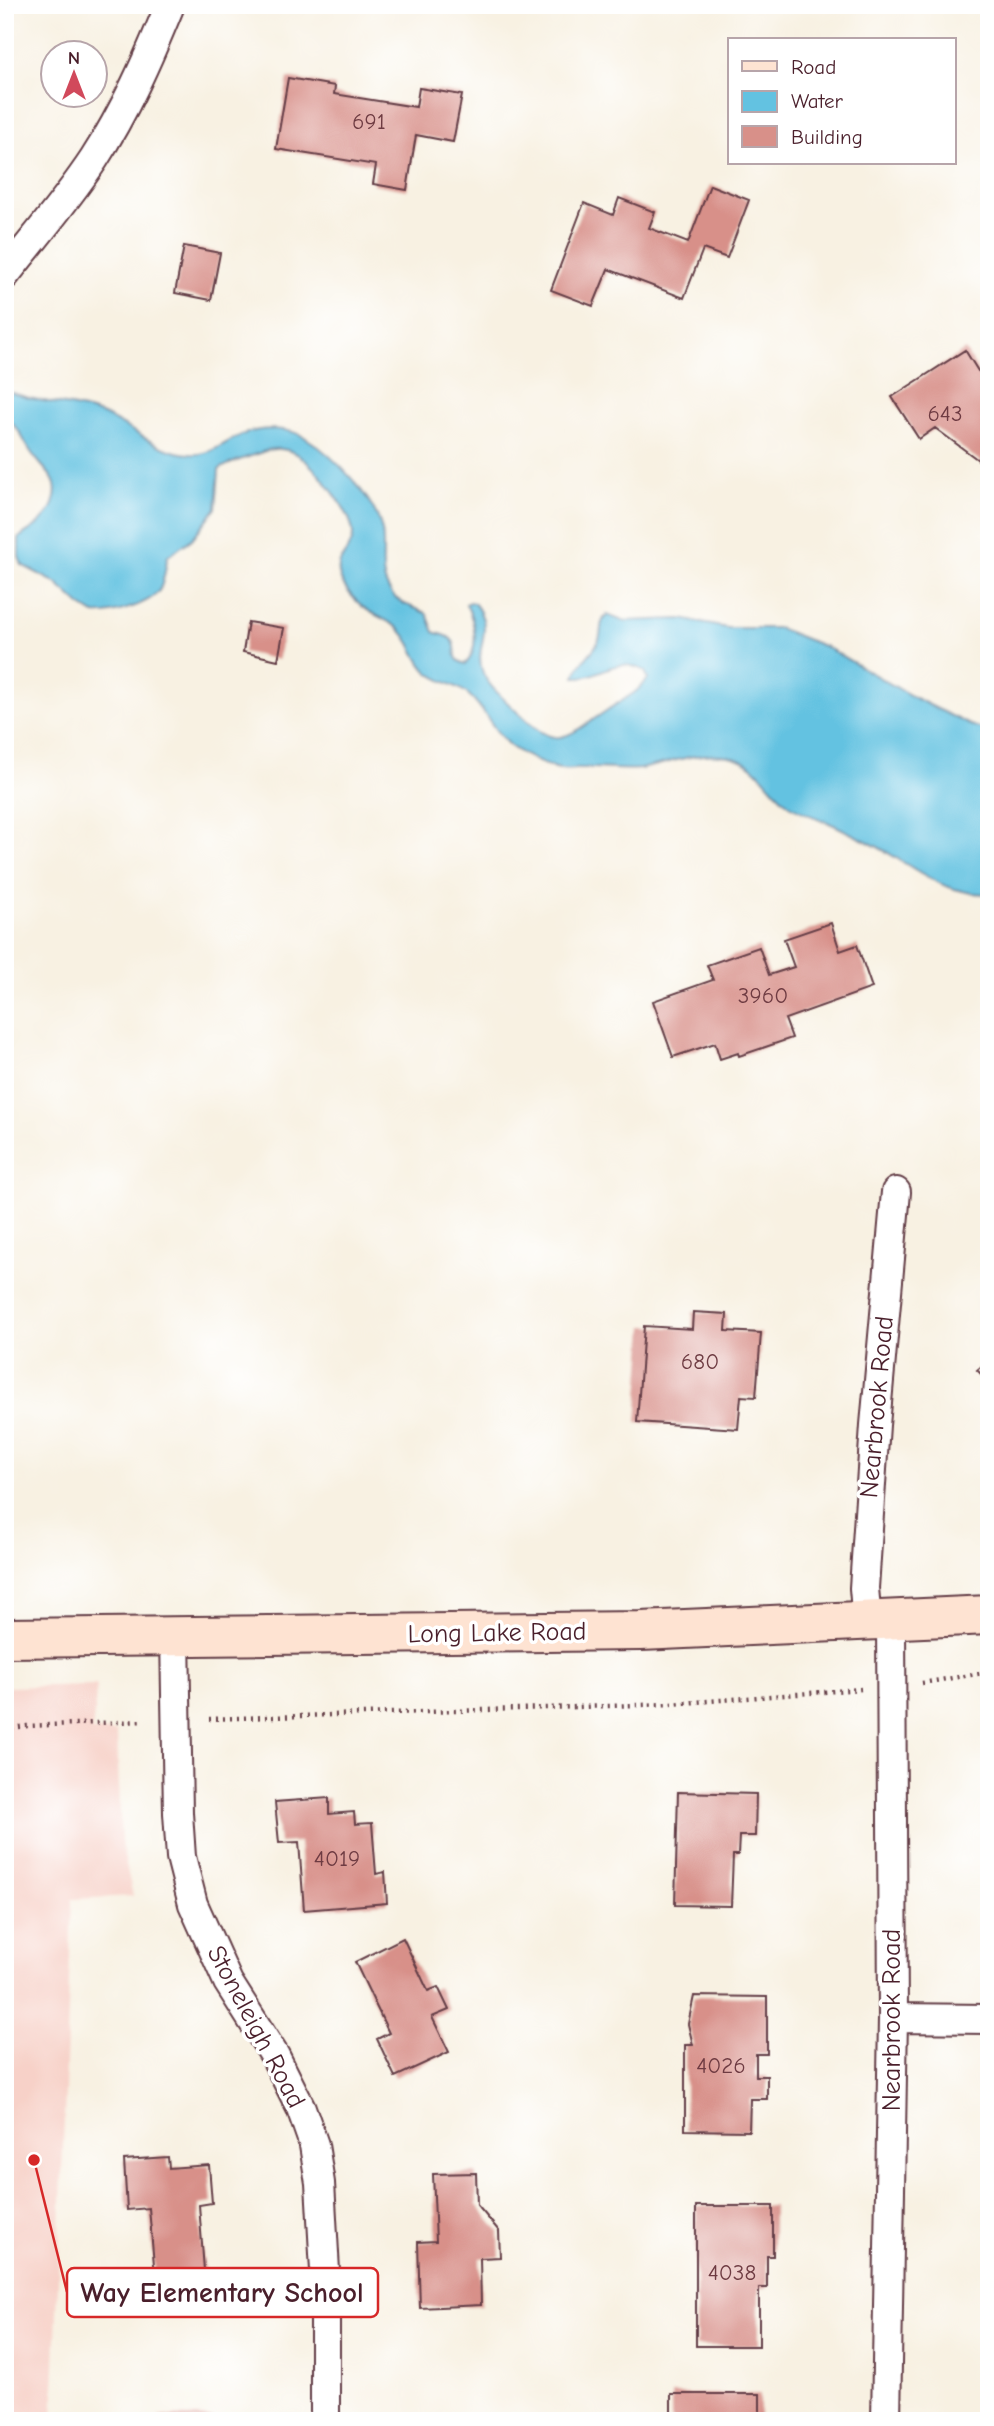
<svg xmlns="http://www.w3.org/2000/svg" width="994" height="2426" viewBox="0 0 994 2426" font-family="'Comic Neue',sans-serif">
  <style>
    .built { fill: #f7d1c8 }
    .water { fill: #63c2e1; stroke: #567086; stroke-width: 2 }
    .building { fill: #d89089 }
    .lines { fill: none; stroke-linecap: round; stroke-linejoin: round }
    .minor-casing { stroke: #643e46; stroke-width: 32 }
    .secondary-casing { stroke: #643e46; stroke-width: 42 }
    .path { stroke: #643e46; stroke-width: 4.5; stroke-dasharray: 2 5; stroke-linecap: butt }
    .minor { stroke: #fff; stroke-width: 28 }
    .secondary { stroke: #fee3d2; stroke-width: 38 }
    .labels { text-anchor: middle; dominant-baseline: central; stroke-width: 7; stroke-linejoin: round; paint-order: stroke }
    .number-label { font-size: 23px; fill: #6e3b42 }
    .street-label { font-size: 26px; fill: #4a1f2b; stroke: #fff }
    .leader { fill: none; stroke: #d62828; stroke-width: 2.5 }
    .callout-dot { fill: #d62828; stroke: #fff; stroke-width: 2.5 }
    .callout { fill: #fff; stroke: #d62828; stroke-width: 2.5 }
    .callout-label { font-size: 28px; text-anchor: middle; font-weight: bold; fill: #4a1f2b }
  </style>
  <rect width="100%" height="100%" fill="#fff"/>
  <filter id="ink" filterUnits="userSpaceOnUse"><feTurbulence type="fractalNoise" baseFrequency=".0143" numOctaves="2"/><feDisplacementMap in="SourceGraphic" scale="14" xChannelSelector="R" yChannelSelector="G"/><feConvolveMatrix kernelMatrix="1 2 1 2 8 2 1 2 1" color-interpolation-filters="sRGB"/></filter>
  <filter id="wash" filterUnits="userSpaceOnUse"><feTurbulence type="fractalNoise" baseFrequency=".00686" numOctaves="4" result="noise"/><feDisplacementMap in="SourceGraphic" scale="28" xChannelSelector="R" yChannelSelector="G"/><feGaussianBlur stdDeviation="1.57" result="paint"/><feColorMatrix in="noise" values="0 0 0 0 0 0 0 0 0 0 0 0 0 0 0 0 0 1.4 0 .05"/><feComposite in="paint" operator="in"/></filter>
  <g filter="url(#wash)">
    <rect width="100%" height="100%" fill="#f8f1e2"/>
    <path class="built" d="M 97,1685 L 92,1731 L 117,1732 L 121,1842 L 133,1896 L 72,1899 L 53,2421 L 5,2421 L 5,1687 Z"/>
    <path class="water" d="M 5,390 C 37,404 71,402 103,415 C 132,427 157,452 190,454 C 212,456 225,441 244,434 C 261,427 290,427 306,438 C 333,455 376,499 382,531 C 386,552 377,574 391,593 C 401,606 414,606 427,614 L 434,632 C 439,634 448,635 451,639 C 461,648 448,660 466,664 C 480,647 475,622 466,604 L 469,602 L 474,603 C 496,630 474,645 482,670 C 486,684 502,697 512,707 C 556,750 558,743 606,711 C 621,700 637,694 648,679 L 645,671 C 613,654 600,679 575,677 C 578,662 592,655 598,642 C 603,632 598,623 607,615 L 623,621 L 681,619 L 727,628 L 778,628 L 826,647 L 915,698 L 970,725 L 989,731 L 989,894 C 948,894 926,876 893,856 C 878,846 862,839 846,831 C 830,822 809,816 793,807 C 770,793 761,764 733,757 C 700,749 672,763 640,769 C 624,771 608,768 592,768 C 582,767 571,771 561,769 C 553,768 543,764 536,761 C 527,756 516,751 509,745 C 493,731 485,709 469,695 C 457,684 439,682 428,672 C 415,660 413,641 399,629 C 389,620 374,616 363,607 C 354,599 341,585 339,573 C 336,557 353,550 353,535 C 354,514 315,466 298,455 C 287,448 274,447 262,452 C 252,456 224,464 219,470 L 216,508 L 192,539 L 168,556 C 165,567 165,579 160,589 C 152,604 110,616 94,614 L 81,606 L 56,583 L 22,565 L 19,557 L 19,538 C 25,532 31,530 37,525 C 50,515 62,494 52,478 C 46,469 37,461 31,452 C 22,439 20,427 5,418 Z"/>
    <g id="blocks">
      <path class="building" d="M 288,78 L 335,86 L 334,94 L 416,107 L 419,88 L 462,95 L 453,142 L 416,135 L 407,190 L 373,184 L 376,165 L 276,149 Z
        M 710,185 L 749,200 L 727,258 L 703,249 L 684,298 L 608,269 L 593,306 L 551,290 L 584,203 L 613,215 L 619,198 L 655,212 L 649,228 L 688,243 Z
        M 184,246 L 220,253 L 211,300 L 175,293 Z
        M 965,350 L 978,371 L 989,377 L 989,468 L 935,428 L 919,439 L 892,397 Z
        M 248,622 L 284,628 L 278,660 L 243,652 Z
        M 831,923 L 840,951 L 857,945 L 872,988 L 785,1019 L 792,1038 L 739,1056 L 738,1053 L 720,1059 L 715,1043 L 673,1057 L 653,1001 L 713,980 L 707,965 L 759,947 L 769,975 L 794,967 L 784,939 Z
        M 693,1312 L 727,1314 L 726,1331 L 761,1333 L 756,1397 L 741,1396 L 738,1429 L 637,1422 L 644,1326 L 692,1329 Z
        M 989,1360 L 989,1382 L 977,1370 Z
        M 678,1792 L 756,1794 L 755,1836 L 739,1836 L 738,1855 L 733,1855 L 731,1906 L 675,1905 Z
        M 329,1798 L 329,1814 L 354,1812 L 355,1824 L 372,1823 L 376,1874 L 385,1872 L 387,1903 L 304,1910 L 299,1842 L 279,1843 L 275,1802 Z
        M 403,1938 L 428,1991 L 438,1987 L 449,2010 L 432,2017 L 449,2052 L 395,2077 L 377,2039 L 389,2033 L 355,1962 Z
        M 694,1996 L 767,1997 L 767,2054 L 756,2054 L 756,2076 L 767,2076 L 767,2099 L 750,2099 L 749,2131 L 685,2130 L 685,2045 L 693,2045 L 688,2024 Z
        M 168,2157 L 169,2168 L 209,2165 L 212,2203 L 199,2205 L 205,2283 L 156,2287 L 149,2208 L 127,2210 L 124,2160 Z
        M 476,2173 L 477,2205 L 499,2231 L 500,2257 L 480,2258 L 481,2305 L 420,2308 L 418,2242 L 436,2241 L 433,2174 Z
        M 696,2206 L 773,2206 L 773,2256 L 767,2256 L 767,2288 L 759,2288 L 759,2346 L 696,2346 Z
        M 671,2394 L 760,2394 L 760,2421 L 671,2421 Z
        M 160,2416 L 214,2418 L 214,2421 L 159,2421 Z"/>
    </g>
  </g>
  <g filter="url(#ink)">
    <use href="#blocks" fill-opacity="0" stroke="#643e46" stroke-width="2"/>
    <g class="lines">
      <g class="minor-casing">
        <path id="minor" d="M 5,275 C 35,237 67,200 94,159 C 125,111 148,59 170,5
          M 867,1622 L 864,1588 L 875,1425 L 896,1192
          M 175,1635 L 178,1813 L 181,1857 L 193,1904 L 228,1982 L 275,2056 L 301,2108 L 314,2145 L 320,2183 L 325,2271 L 325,2421
          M 893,2018 L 989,2019
          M 886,2421 L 893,2018 L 891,1620"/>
      </g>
      <g class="secondary-casing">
        <path id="secondary" d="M 5,1638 L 641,1631 L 989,1615"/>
      </g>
      <path class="path" d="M 922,1683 L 989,1672
        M 209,1719 L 670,1704 L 861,1689
        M 5,1729 L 27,1726 L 144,1721"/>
      <use href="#minor" class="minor"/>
      <use href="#secondary" class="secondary"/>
    </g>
  </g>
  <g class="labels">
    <g class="number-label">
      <text x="369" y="121">691</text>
      <text x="945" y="413">643</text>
      <text x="763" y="995">3960</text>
      <text x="700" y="1361">680</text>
      <text x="337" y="1858">4019</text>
      <text x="721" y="2065">4026</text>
      <text x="732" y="2272">4038</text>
    </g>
    <g class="street-label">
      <text transform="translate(877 1407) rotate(-85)">Nearbrook Road</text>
      <text transform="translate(497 1633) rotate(-1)">Long Lake Road</text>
      <text transform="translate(892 2020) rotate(-90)">Nearbrook Road</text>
      <text transform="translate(256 2027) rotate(62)">Stoneleigh Road</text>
    </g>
  </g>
  <path class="leader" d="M34 2160L67 2292"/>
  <circle class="callout-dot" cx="34" cy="2160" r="7"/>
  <rect class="callout" x="67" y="2268" width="311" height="49" rx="7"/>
  <g class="callout-label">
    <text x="222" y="2302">Way Elementary School</text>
  </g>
  <rect width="994" height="2426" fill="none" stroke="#fff" stroke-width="28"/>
  <rect x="728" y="38" width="228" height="126" fill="#ffffff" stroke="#b7a5aa" stroke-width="2"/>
  <rect x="742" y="61" width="35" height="10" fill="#fee3d2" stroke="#b7a5aa" stroke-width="2"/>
  <text x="791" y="74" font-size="21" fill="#4a1f2b">Road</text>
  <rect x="742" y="91" width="35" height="21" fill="#63c2e1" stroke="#b7a5aa" stroke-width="2"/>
  <text x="791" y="108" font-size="21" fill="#4a1f2b">Water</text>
  <rect x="742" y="126" width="35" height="21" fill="#d89089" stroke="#b7a5aa" stroke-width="2"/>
  <text x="791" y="144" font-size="21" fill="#4a1f2b">Building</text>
  <g transform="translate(74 74)"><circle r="33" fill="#ffffff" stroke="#b7a5aa" stroke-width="2"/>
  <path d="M0-5L12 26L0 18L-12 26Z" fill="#d1495b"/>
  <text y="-10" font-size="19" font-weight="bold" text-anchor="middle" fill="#4a1f2b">N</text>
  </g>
</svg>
